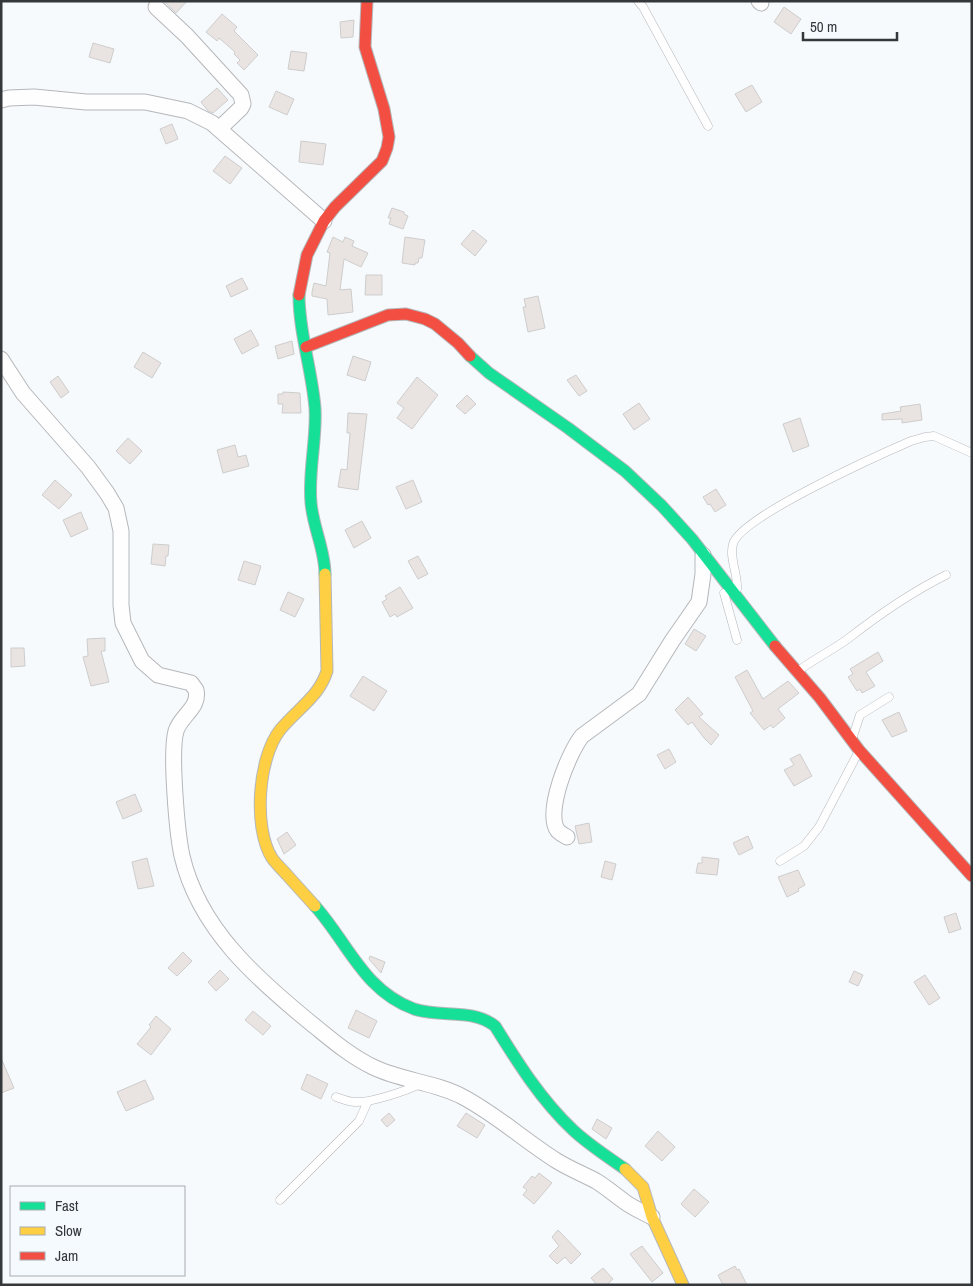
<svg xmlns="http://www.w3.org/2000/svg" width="973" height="1286" viewBox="0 0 973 1286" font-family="'Archivo Narrow',sans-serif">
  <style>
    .building { fill: #e9e4e1; stroke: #cecdcd }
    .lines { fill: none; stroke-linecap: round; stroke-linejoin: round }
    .lane-casing { stroke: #b5b7ba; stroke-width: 9 }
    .street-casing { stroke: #b5b7ba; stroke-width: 17 }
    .fast-casing { stroke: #b5b7ba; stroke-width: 13 }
    .slow-casing { stroke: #b5b7ba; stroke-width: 13 }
    .jam-casing { stroke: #b5b7ba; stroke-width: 13 }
    .lane { stroke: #fefeff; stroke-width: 8 }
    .street { stroke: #fefeff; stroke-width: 15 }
    .fast { stroke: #16e098; stroke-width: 11 }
    .slow { stroke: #ffcf43; stroke-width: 11 }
    .jam { stroke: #f24e42; stroke-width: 11 }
  </style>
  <rect width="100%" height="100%" fill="#f7fafd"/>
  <path class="building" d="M 164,1 L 187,1 L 176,13 Z
    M 784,7 L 801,19 L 791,34 L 774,22 Z
    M 222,14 L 237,27 L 234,31 L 258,55 L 244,70 L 237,63 L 240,60 L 234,54 L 235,52 L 219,38 L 217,41 L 206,32 Z
    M 354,20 L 353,37 L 341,38 L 340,22 Z
    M 93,43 L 114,49 L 110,63 L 89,57 Z
    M 291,51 L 307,53 L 304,71 L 288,69 Z
    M 752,85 L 762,102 L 746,112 L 735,94 Z
    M 217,88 L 228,100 L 213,113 L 208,111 L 201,102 Z
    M 276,91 L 294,99 L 287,115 L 269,107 Z
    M 172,124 L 178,139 L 166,144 L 160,129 Z
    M 301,141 L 326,144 L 323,165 L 299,162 Z
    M 225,156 L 242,168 L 230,184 L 213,171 Z
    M 392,208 L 404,212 L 404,214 L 408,216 L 403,229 L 389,224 L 391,218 L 388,218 Z
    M 473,230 L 487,241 L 475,256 L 461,244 Z
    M 333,237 L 343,242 L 345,237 L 354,241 L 352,246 L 368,253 L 361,267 L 344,259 L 340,290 L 351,289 L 353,312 L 328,315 L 327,299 L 312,296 L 312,292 L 314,283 L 326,286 L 330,253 L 327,252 Z
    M 405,237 L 425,240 L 422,258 L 419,258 L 418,263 L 415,263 L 415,265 L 402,263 Z
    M 366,275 L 382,275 L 382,295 L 365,295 Z
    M 242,278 L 248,289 L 231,297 L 226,286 Z
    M 538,296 L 545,328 L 528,332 L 523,307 L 526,307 L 524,299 Z
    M 251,330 L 259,345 L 242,354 L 234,339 Z
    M 292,341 L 294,354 L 278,359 L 275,346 Z
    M 143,352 L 161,363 L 152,378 L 134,367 Z
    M 353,356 L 371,362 L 365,381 L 347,375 Z
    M 576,375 L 587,391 L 579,396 L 567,380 Z
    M 58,376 L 69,392 L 61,398 L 50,382 Z
    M 417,377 L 438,395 L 412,429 L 397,418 L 404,408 L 397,403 Z
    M 283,392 L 300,393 L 301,413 L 282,413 L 283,404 L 278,404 L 278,394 L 283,394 Z
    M 467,395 L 476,404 L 465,414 L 456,406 Z
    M 639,403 L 650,419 L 634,430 L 623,414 Z
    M 920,404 L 922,420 L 902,423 L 902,419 L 882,420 L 882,414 L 901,411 L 900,407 Z
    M 348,413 L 367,414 L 358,490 L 338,487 L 341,469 L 347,470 L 350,433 L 347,433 Z
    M 800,418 L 809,446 L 793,452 L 783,424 Z
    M 128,438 L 142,451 L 130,464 L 116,451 Z
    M 235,445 L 238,457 L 246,455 L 249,466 L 223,473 L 217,450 Z
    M 55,480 L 72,495 L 59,509 L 42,495 Z
    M 413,480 L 422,502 L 406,509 L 396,487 Z
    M 716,489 L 726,505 L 715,512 L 710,504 L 708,505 L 703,497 Z
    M 81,512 L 88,529 L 71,537 L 63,520 Z
    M 362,521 L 371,538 L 354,548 L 345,530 Z
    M 153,544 L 169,545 L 168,556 L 166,556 L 165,566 L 151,564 Z
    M 418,556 L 428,574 L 418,579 L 408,561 Z
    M 244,561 L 261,566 L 255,585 L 238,580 Z
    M 400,587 L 413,608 L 397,617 L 395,614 L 390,617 L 382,602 L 387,599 L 385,596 Z
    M 288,592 L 304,599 L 295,617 L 280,610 Z
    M 694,629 L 706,636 L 696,651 L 685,644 Z
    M 105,638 L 105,651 L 101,651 L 109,682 L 91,686 L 83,657 L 88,656 L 87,639 Z
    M 11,648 L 24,648 L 25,666 L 11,667 Z
    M 878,652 L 883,661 L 866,672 L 875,686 L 862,693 L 860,689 L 857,691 L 848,677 L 853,674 L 850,669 Z
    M 747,670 L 763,699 L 788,681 L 799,693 L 778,709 L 785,718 L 773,728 L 771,725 L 764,730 L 750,713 L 753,711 L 735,677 Z
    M 363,676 L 387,691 L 374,711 L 350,696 Z
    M 688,697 L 703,714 L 699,717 L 719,735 L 711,745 L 704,738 L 692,722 L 688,725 L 675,710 Z
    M 899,712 L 907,731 L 892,737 L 882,720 Z
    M 669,749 L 676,762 L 665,769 L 657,755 Z
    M 800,754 L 812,776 L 794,786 L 784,770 L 794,765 L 790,759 Z
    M 135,794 L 142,811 L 123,819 L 116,802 Z
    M 589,823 L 592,842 L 579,844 L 575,826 Z
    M 287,832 L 296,845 L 284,854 L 277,839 Z
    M 748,836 L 753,848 L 739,855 L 733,843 Z
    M 702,857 L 719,859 L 717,875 L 696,873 L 698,863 L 702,863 Z
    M 147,858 L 154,886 L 138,889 L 132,862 Z
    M 605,861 L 616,864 L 612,880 L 601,877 Z
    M 798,870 L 805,885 L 798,889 L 799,891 L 787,897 L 778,877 Z
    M 956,913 L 961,929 L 949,933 L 944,917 Z
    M 183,952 L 192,961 L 177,976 L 168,968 Z
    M 370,956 L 385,962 L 381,973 L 369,959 Z
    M 220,970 L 229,979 L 216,991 L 208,982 Z
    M 854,971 L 863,975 L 858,986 L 849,982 Z
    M 925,975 L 940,998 L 929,1005 L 914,982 Z
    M 356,1010 L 377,1021 L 369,1038 L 348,1028 Z
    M 253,1011 L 271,1026 L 263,1035 L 245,1020 Z
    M 156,1016 L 171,1029 L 151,1055 L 137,1044 L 151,1027 L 149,1025 Z
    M 1,1058 L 14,1088 L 1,1093 Z
    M 307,1074 L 328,1084 L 321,1099 L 301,1089 Z
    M 145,1080 L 154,1099 L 126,1111 L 117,1092 Z
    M 389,1113 L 395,1120 L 387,1127 L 381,1120 Z
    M 466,1113 L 485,1125 L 477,1138 L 457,1126 Z
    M 597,1119 L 612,1128 L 606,1139 L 592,1129 Z
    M 658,1131 L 675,1147 L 662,1161 L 645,1146 Z
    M 539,1173 L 552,1183 L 534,1204 L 523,1195 L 527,1190 L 523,1187 L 532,1176 L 535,1178 Z
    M 694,1189 L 709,1202 L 695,1217 L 681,1204 Z
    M 558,1230 L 581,1254 L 571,1264 L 565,1257 L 557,1264 L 549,1256 L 559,1246 L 552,1237 Z
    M 642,1246 L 663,1273 L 652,1282 L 630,1254 Z
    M 735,1266 L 737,1270 L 739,1269 L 747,1285 L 723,1285 L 718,1275 Z
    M 603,1268 L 613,1279 L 607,1285 L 597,1285 L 591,1278 Z"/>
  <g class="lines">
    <g class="lane-casing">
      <path id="lane" d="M 638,1 L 643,7 L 708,126
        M 737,589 C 738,574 729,558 733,544 C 740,517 881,454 911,441 L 925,437 L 934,436 L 972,453
        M 724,593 L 737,640
        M 798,671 C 814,659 833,650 849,638 C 881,613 910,593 946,575
        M 853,736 L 860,715 L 889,697
        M 780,861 L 804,846 L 819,827 L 859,751
        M 336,1097 C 342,1099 349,1102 355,1102 C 370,1103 406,1091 420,1084
        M 280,1200 L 359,1121 L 368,1101"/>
    </g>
    <g class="street-casing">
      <path id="street" d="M 759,1 L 761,3
        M 156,7 L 187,36 L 241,95 L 243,104 L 241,108 L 219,129
        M 1,100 L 9,98 L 34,97 L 86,102 L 145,102 L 188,111 L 212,123 L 324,221
        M 1,359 L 23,393 L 88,467 L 107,493 L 116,508 L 121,531 L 121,605 L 123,623 L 142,661 L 158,675 L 191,683 L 196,690 C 200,708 181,715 176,731 C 170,752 177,833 182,856 C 199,929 257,979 312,1024 C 332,1040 350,1056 373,1067 C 402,1081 435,1082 463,1097 C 497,1115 525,1141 557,1161 C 570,1169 583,1174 596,1181 C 606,1187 615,1195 625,1202 C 633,1208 643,1212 652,1217
        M 567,837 C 565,836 560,833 558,831 C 544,813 569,752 582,736 L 639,694 L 672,641 L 699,602 L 703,574 L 703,555"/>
    </g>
    <g class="fast-casing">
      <path id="fast" d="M 299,295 C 299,333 312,370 315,408 C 317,439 308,471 311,503 C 313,527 325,550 325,574
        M 470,356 L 489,373 L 568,428 L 625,471 L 662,506 L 692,539 L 775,646
        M 315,906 C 348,943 364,991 414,1009 C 441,1018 472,1008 495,1026 C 518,1063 541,1100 573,1130 C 589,1145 608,1157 625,1169"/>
    </g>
    <g class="slow-casing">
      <path id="slow" d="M 315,906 C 306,896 296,885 287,875 C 282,869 276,864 272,858 C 253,828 258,758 280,730 C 297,709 319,697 327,671 L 325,574
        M 625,1169 L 643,1187 L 652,1217 L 683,1285"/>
    </g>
    <g class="jam-casing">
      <path id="jam" d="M 299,295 L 307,255 L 324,221 L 335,207 L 382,161 L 387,148 L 389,137 L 384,109 L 365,47 L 367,1
        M 306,347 L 388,315 L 406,314 L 425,319 L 435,324 L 458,343 L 470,356
        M 775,646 L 820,698 L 859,750 L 972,876"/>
    </g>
    <use href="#lane" class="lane"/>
    <use href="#street" class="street"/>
    <use href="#fast" class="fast"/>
    <use href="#slow" class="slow"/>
    <use href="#jam" class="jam"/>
  </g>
  <rect width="973" height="1286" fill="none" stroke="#35383b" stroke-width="5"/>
  <rect x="10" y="1186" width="175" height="90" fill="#f5faff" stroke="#a8acb1"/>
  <rect x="20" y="1202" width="25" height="8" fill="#16e098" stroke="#a8acb1"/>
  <text x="55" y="1211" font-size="15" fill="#35383b">Fast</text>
  <rect x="20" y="1227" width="25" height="8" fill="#ffcf43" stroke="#a8acb1"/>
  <text x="55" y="1236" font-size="15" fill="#35383b">Slow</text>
  <rect x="20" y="1252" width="25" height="8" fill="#f24e42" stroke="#a8acb1"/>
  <text x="55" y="1261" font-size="15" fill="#35383b">Jam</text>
  <path d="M803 32v8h94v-8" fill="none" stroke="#35383b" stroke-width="2.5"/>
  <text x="810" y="32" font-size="15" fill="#35383b" stroke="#f5faff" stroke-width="4" paint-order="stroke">50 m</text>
</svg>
